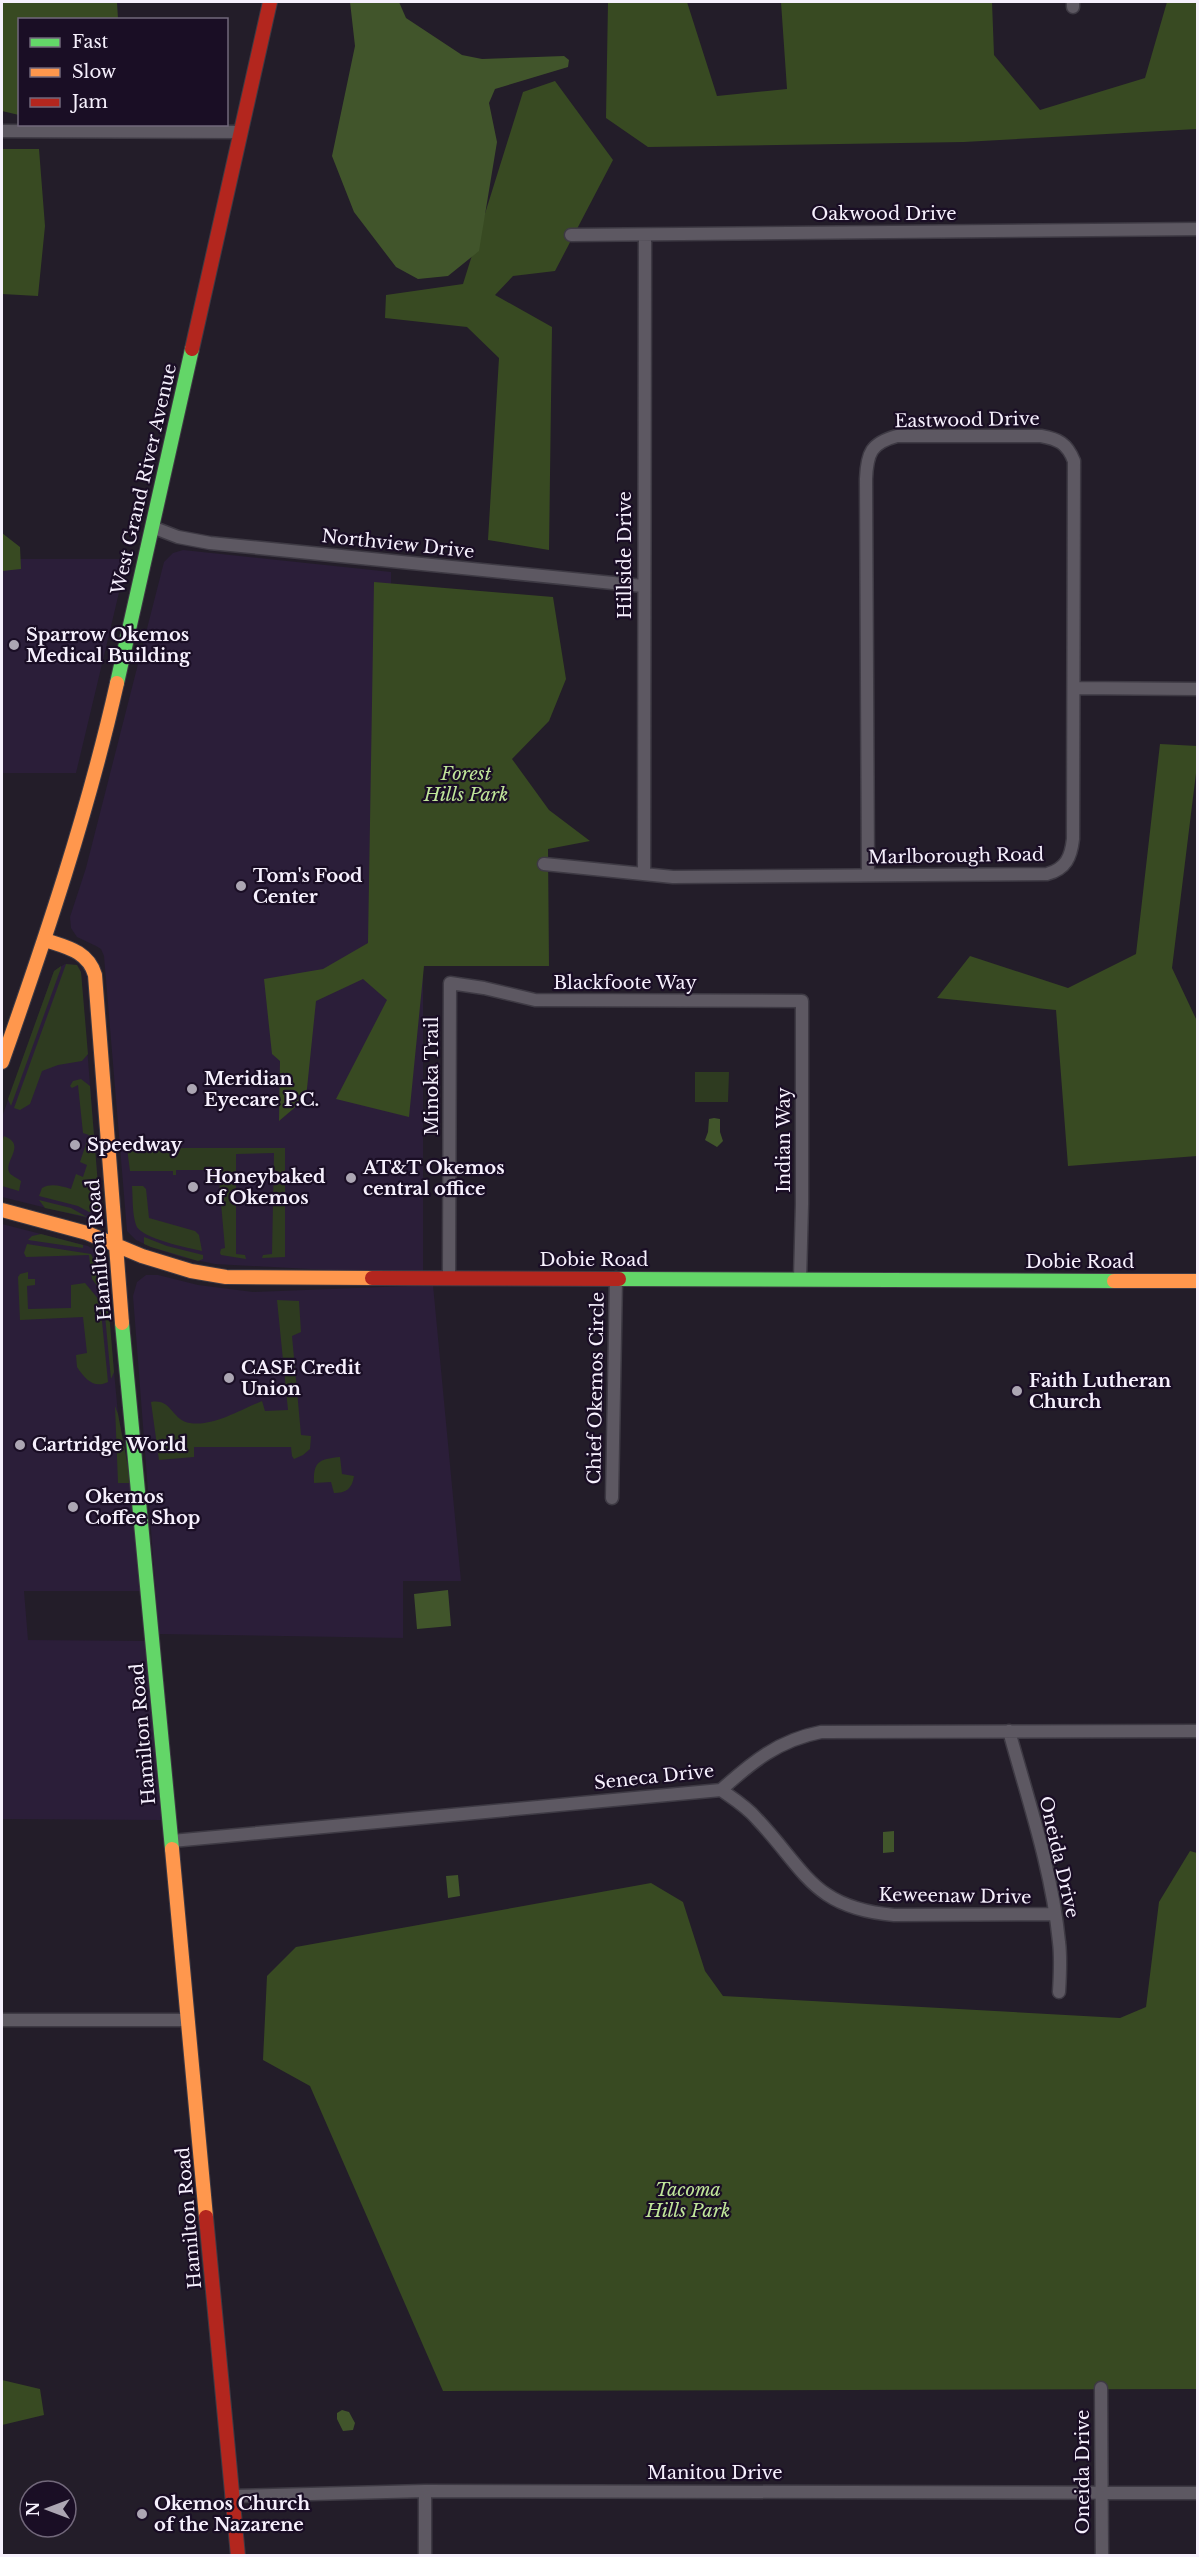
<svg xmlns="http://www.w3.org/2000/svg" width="1199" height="2557" viewBox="0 0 1199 2557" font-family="'Libre Baskerville',serif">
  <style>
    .built { fill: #2b1e39 }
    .green { fill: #2e3b20 }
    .forest { fill: #384a22 }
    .water { fill: #41552b }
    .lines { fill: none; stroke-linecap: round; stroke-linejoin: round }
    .street-casing { stroke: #3e3a44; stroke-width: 15 }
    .fast-casing { stroke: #3e3a44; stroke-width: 16 }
    .slow-casing { stroke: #3e3a44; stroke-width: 16 }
    .jam-casing { stroke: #3e3a44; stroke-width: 16 }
    .street { stroke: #5d5862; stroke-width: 12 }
    .fast { stroke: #63d668; stroke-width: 14 }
    .slow { stroke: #ff974d; stroke-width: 14 }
    .jam { stroke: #b3261e; stroke-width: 14 }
    .poi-dot { fill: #aca6b3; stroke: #1a0e25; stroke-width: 2 }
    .labels { text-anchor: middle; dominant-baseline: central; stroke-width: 4.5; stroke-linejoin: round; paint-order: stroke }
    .street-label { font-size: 18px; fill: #f6f0fd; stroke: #1a0e25 }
    .poi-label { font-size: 18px; font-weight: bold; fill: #f6f0fd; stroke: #1a0e25; text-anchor: start }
    .park-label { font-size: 18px; font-style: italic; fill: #c0e69a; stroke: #1a0e25 }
  </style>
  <rect width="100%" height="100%" fill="#231d29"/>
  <path class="built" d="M 183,550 L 391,572 L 391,975 L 423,976 L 423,1272 L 384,1273 L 215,1264 L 181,1257 L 151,1247 L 136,1240 L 127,1231 L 104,956 L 101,949 L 96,946 L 77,937 L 71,928 L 70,917 L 86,868 L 164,562 L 173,553 Z
    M 2,559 L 127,559 L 76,773 L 2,773 Z
    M 65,964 L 75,965 L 81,972 L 100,1210 L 97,1216 L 91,1219 L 2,1197 L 2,1117 L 54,971 Z
    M 2,1224 L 88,1246 L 97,1252 L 104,1264 L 118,1414 L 131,1483 L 141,1591 L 24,1591 L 28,1640 L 146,1641 L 163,1820 L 2,1819 Z
    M 146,1275 L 158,1275 L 198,1285 L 253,1292 L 433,1285 L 461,1581 L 403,1581 L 403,1638 L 159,1634 L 133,1296 L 137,1282 Z"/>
  <path class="green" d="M 66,964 L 77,965 L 81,972 L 88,1054 L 82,1061 L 58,1065 L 42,1071 L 30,1104 L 20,1110 L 14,1108 Z
    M 61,966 L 61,968 L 11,1106 L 8,1099 L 54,971 Z
    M 695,1072 L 729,1072 L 728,1102 L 695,1102 Z
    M 81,1079 L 90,1086 L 100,1210 L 89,1212 L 78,1206 L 39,1196 L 42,1188 C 51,1183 61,1186 71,1189 L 76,1174 L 83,1177 L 87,1165 L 80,1162 L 89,1135 L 83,1133 L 78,1085 L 72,1088 L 70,1086 L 73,1081 Z
    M 4,1136 C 27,1145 4,1160 9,1172 C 11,1176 18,1178 21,1181 L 19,1191 L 2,1186 L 2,1142 Z
    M 127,1148 L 285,1148 L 285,1257 L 262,1258 L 263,1255 L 272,1254 L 274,1153 L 236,1154 L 236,1254 L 245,1255 L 246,1259 L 221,1255 L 220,1253 L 221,1249 L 225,1248 L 219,1181 L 212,1180 L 212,1170 L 176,1170 L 176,1175 L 173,1175 L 173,1171 L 130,1171 Z
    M 132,1186 L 143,1186 L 146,1189 L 149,1218 L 195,1231 L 199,1235 L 202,1251 C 188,1248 140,1238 136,1225 C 132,1213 133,1198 132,1186 Z
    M 39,1200 L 71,1208 L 87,1217 L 45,1208 Z
    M 41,1234 L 83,1245 L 83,1248 L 28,1240 L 32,1236 Z
    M 144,1237 L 167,1246 L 203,1255 L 203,1259 L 198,1261 L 151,1247 L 144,1244 Z
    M 27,1244 L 91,1254 L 95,1262 L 98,1287 L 92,1279 L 89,1255 L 26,1257 L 24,1253 Z
    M 28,1272 L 28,1279 L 35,1279 L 35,1285 L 27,1286 L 28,1309 L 71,1308 L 71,1285 L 85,1283 L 100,1301 L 108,1382 C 94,1389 85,1379 77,1367 L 76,1355 L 87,1353 L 83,1317 L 20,1320 L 18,1277 L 20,1274 Z
    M 277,1300 L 299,1301 L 301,1332 L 292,1336 L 301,1435 L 311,1436 L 310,1449 L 303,1455 L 294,1459 L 292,1456 L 291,1447 L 194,1447 L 194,1457 L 159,1460 L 151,1402 C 172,1398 172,1421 190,1423 C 213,1427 242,1409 262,1401 L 265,1411 L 288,1410 Z
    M 104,1305 L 109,1312 L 114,1372 L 111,1379 Z
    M 115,1406 L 118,1414 L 131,1483 L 118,1483 Z
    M 340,1457 L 342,1474 L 354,1476 C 352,1489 346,1493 334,1493 L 331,1482 L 314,1483 C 313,1461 320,1459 340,1457 Z"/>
  <path class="forest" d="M 2,2 L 117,2 L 118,19 L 20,20 L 19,115 L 2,111 Z
    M 608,2 L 687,2 L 717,96 L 787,89 L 781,2 L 992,2 L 994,55 L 1040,110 L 1145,78 L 1167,2 L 1197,2 L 1197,129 L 964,142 L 648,147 L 606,118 Z
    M 555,81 L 613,160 L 555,271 L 513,276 L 495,295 L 552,327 L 549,550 L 488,540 L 499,358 L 467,327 L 385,318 L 386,295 L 463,284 L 523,92 Z
    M 2,149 L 39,149 L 45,226 L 38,296 L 2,294 Z
    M 2,533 L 20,547 L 21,569 L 2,571 Z
    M 374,582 L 553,597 L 566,679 L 549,721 L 512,759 L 549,810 L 590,841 L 548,849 L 549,966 L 424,966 L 409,1117 L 336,1099 L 387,1000 L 363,979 L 316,1001 L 306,1098 L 279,1121 L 280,1061 L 272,1054 L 264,979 L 323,969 L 368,943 Z
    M 1160,744 L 1197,746 L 1197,765 L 1172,968 L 1197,1021 L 1197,1156 L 1068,1166 L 1056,1010 L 937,998 L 970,956 L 1068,988 L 1136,954 Z
    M 1190,1851 L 1197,1853 L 1197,2389 L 443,2391 L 310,2086 L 263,2060 L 267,1976 L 296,1947 L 651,1883 L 683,1902 L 705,1971 L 723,1996 L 1120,2018 L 1146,2007 L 1159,1902 Z
    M 2,2380 L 40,2389 L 44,2415 L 2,2425 Z"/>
  <path class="water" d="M 350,2 L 399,2 L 406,18 L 462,55 L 482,59 L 564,56 L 569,60 L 568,67 L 495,89 L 489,103 L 497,142 L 479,251 L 448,276 L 418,279 L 396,267 L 354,212 L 332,156 L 355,46 Z
    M 714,1118 L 720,1119 L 720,1132 L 723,1141 L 717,1147 L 705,1140 L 708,1132 L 709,1119 Z
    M 448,1590 L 451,1626 L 417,1629 L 414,1594 Z
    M 894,1831 L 894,1852 L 883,1853 L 883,1832 Z
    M 458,1875 L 460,1896 L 448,1898 L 446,1876 Z
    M 342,2410 L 349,2412 L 355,2423 L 353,2430 L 343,2431 L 337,2419 L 337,2413 Z"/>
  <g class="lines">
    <g class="street-casing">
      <path id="street" d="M 1073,7 L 1073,2
        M 2,131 L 240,132
        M 571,235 L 1198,229
        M 152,527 L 178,537 L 210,543 L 643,586
        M 1074,688 L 1198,689
        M 544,864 L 673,877 L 1047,874 C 1066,869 1071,857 1073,839 L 1074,461 C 1067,443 1058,439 1041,436 L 897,436 C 871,443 867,453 866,479 L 868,875
        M 644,874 L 645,235
        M 449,1278 L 450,983 L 484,988 L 535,1000 L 802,1001 L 802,1204 L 800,1279
        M 612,1498 L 616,1278
        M 1009,1731 C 1028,1800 1052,1870 1059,1942 C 1061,1958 1060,1976 1059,1992
        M 721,1790 C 734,1799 747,1807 757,1819 C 806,1871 813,1908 894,1915 L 1055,1914
        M 172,1841 L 721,1790 C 752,1762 779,1740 821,1732 L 1198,1731
        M 2,2020 L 188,2020
        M 1101,2388 L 1102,2556
        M 232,2496 L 425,2491 L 1198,2493
        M 425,2556 L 425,2491"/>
    </g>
    <g class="fast-casing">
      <path id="fast" d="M 117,683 L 192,349
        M 619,1279 L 1114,1281
        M 122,1323 L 172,1849"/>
    </g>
    <g class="slow-casing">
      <path id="slow" d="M 45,940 C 66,947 88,951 95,975 L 122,1323
        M 2,1062 C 46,937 88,812 117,683
        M 2,1210 L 87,1233 L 142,1256 L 191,1271 L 226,1277 L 372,1278
        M 1114,1281 L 1198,1281
        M 172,1849 L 206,2217"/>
    </g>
    <g class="jam-casing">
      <path id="jam" d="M 192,349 L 270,2
        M 372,1278 L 619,1279
        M 206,2217 L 238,2556"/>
    </g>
    <use href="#street" class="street"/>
    <use href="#fast" class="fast"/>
    <use href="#slow" class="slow"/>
    <use href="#jam" class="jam"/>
  </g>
  <g class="poi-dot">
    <circle cx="14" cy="645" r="6"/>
    <circle cx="241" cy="886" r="6"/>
    <circle cx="192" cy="1089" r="6"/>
    <circle cx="75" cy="1145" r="6"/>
    <circle cx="351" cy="1178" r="6"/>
    <circle cx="193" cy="1187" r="6"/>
    <circle cx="229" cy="1378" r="6"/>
    <circle cx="1017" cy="1391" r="6"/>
    <circle cx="20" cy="1445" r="6"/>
    <circle cx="73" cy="1507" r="6"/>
    <circle cx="142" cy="2514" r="6"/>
  </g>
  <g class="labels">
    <g class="street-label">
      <text x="884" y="214">Oakwood Drive</text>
      <text transform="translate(967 420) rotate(-1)">Eastwood Drive</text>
      <text transform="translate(144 479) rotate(-77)">West Grand River Avenue</text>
      <text transform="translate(398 544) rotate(6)">Northview Drive</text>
      <text transform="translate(625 555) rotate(-90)">Hillside Drive</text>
      <text transform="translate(956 856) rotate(-1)">Marlborough Road</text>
      <text x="625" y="983">Blackfoote Way</text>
      <text transform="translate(432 1076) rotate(-90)">Minoka Trail</text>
      <text transform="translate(784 1140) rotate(-90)">Indian Way</text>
      <text transform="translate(99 1250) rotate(-95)">Hamilton Road</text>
      <text x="594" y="1260">Dobie Road</text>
      <text x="1080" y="1262">Dobie Road</text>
      <text transform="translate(596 1388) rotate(-89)">Chief Okemos Circle</text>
      <text transform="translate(143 1734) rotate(-95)">Hamilton Road</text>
      <text transform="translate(654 1777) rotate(-6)">Seneca Drive</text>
      <text transform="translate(1059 1857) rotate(77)">Oneida Drive</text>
      <text transform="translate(955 1896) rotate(1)">Keweenaw Drive</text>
      <text transform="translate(189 2218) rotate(-95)">Hamilton Road</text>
      <text transform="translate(1083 2472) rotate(-90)">Oneida Drive</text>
      <text x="715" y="2473">Manitou Drive</text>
    </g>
    <g class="poi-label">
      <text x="26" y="635">Sparrow Okemos<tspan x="26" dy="21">Medical Building</tspan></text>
      <text x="253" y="876">Tom's Food<tspan x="253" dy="21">Center</tspan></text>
      <text x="204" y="1079">Meridian<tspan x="204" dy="21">Eyecare P.C.</tspan></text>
      <text x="87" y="1145">Speedway</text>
      <text x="363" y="1168">AT&amp;T Okemos<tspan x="363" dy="21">central office</tspan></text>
      <text x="205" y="1177">Honeybaked<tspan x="205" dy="21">of Okemos</tspan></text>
      <text x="241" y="1368">CASE Credit<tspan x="241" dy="21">Union</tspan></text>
      <text x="1029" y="1381">Faith Lutheran<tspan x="1029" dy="21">Church</tspan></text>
      <text x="32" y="1445">Cartridge World</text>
      <text x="85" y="1497">Okemos<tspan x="85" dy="21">Coffee Shop</tspan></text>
      <text x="154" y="2504">Okemos Church<tspan x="154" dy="21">of the Nazarene</tspan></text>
    </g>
    <g class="park-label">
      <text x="466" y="774">Forest<tspan x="466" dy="21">Hills Park</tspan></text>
      <text x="688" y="2190">Tacoma<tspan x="688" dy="21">Hills Park</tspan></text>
    </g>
  </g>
  <rect width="1199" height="2557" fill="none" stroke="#f6f0fd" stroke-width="6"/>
  <rect x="18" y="18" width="210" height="108" fill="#1a0e25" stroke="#72687b" stroke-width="1.5"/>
  <rect x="30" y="38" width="30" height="9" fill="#63d668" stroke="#72687b" stroke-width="1.5"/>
  <text x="72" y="48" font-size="18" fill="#f6f0fd">Fast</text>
  <rect x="30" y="68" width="30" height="9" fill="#ff974d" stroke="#72687b" stroke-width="1.5"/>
  <text x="72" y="78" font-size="18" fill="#f6f0fd">Slow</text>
  <rect x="30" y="98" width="30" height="9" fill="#b3261e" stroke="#72687b" stroke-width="1.5"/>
  <text x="72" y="108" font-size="18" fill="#f6f0fd">Jam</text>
  <g transform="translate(48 2509) rotate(270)"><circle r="28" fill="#1a0e25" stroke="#72687b" stroke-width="1.5"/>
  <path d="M0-4.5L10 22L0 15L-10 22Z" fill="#aca6b3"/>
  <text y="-9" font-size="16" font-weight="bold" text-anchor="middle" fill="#f6f0fd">N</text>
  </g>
</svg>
